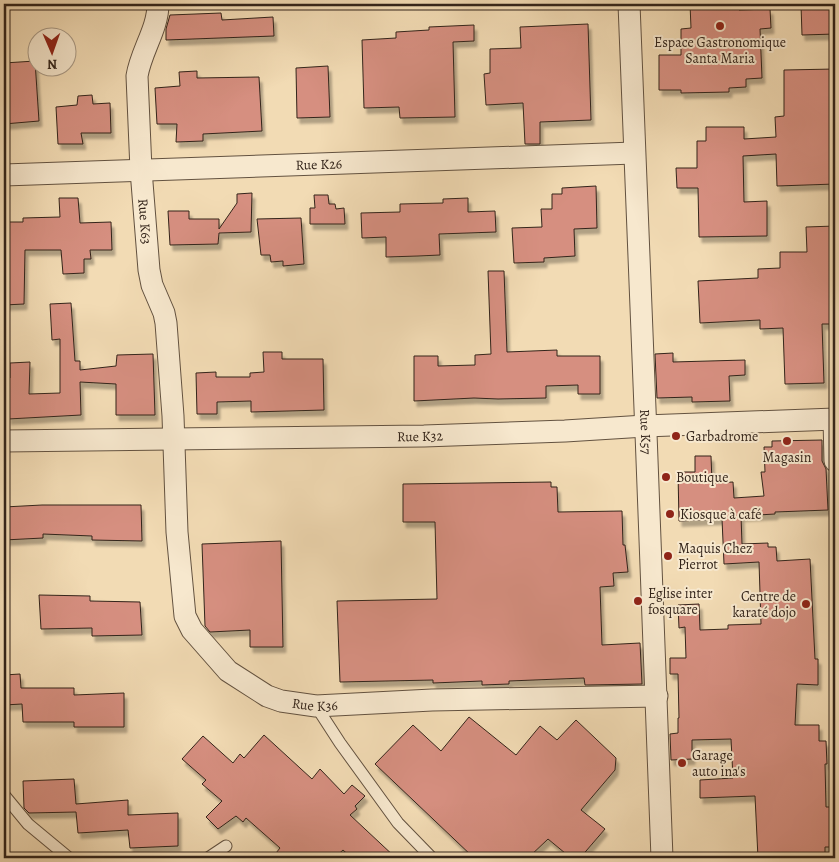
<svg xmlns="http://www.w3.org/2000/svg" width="839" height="862" viewBox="0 0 839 862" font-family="Alegreya,serif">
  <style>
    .building { fill: #d68f80; stroke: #33241a; filter: url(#shadow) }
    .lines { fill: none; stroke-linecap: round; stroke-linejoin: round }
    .service-casing { stroke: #635240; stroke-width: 13 }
    .minor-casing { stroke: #635240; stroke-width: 23 }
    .service { stroke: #f7e8ce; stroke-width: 11 }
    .minor { stroke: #f7e8ce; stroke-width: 21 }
    .poi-dot { fill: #8f2418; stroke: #f7e8ce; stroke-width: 2 }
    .labels { text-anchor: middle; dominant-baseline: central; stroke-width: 4; stroke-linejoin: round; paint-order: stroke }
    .poi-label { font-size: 14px; fill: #33241a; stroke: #f7e8ce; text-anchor: start }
    .street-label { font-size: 14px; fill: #33241a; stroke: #f7e8ce }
  </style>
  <defs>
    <filter id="shadow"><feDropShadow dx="3" dy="5.5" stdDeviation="1" flood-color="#0004"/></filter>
  </defs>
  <rect width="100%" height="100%" fill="#f2dbb4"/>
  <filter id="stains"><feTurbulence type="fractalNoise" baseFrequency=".004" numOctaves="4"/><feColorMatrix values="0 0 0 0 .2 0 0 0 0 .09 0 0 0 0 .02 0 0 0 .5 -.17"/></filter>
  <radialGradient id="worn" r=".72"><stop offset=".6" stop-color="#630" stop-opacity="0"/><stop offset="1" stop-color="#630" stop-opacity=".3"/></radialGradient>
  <path class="building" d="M 690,4 L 739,4 L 739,10 L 770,9 L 771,28 L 760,29 L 762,78 L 746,79 L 746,87 L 729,88 L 729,92 L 681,93 L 681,90 L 659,90 L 659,55 L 681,55 L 681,29 L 691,28 Z
    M 801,5 L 835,5 L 835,34 L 802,35 Z
    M 221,13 L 222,20 L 273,17 L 274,36 L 166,40 L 166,29 L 170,15 Z
    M 588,24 L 591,120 L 540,122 L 540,144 L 525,144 L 523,103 L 486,105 L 484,74 L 490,73 L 490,49 L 521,48 L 520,27 Z
    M 474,25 L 474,41 L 453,42 L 455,117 L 400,118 L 399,107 L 364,108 L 362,40 L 396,38 L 396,32 L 429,30 L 429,27 Z
    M 35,61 L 39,121 L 4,124 L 4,63 Z
    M 328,66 L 330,117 L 297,118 L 296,68 Z
    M 835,69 L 835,93 L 830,93 L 831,134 L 835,134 L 835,184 L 777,186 L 776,154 L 743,156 L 744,202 L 767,201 L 767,236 L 699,237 L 698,188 L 677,188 L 676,168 L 697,168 L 697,141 L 706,141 L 706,127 L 744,127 L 744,139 L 776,137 L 775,117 L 784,116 L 784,70 Z
    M 197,71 L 197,78 L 259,77 L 262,131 L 203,134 L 203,141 L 176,142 L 177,124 L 157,124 L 155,88 L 180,86 L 179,72 Z
    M 92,95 L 93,104 L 110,103 L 111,133 L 81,133 L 83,144 L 58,144 L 56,107 L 77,105 L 78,96 Z
    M 596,186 L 597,228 L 574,229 L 575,256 L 544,258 L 544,262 L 514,263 L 512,228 L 542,227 L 541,209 L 552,209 L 552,194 L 562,194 L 562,188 Z
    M 252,193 L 251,232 L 219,233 L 218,244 L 170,245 L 168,211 L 189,211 L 189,219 L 219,219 L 219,229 L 237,203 L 237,194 Z
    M 314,195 L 328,195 L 329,204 L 335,204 L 336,209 L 344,208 L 345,224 L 310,224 L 310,208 L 315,208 Z
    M 59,198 L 78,198 L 80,223 L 111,222 L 112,250 L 90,250 L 91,259 L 84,259 L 84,273 L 63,274 L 61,250 L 25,250 L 24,304 L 4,305 L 4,222 L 23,222 L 23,218 L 60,217 Z
    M 468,198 L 468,212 L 495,211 L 496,232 L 439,234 L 440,255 L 418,256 L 386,257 L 386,237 L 362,238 L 361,213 L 400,212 L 400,204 L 443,203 L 443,199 Z
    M 301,218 L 304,264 L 283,266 L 283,261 L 271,262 L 270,255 L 261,255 L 257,219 Z
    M 835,226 L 835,324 L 822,324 L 824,383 L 785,384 L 783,328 L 760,329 L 760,320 L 700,323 L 698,281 L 758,278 L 758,269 L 780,268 L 780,252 L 807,252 L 806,227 Z
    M 488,271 L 504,271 L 507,352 L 557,350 L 557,356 L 600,356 L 600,394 L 578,394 L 578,385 L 546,386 L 546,398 L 498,399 L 474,398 L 414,401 L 414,356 L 438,356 L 438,366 L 475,365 L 475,355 L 491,354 Z
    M 71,303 L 75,361 L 80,361 L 80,370 L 116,366 L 117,355 L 153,354 L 155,415 L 116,415 L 116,384 L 80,382 L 81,415 L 8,419 L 7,378 L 10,378 L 10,363 L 30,362 L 29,394 L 60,393 L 60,339 L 52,340 L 50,304 Z
    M 263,352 L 282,352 L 282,359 L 323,359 L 324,410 L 251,412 L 251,401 L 217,402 L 217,414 L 197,414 L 196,373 L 216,372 L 216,377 L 250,377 L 250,373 L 264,372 Z
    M 673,353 L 673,362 L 745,360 L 745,375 L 729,376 L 730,401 L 692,402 L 692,397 L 657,398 L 655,354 Z
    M 822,440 L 822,461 L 826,469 L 828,510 L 775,512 L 775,514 L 741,516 L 742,544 L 768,543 L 768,547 L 776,547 L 777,561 L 810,559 L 815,659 L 818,659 L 818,685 L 797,684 L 795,725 L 819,725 L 819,741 L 826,741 L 827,764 L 825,764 L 826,807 L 830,807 L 831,847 L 825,847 L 825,858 L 758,858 L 755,796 L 700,798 L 700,780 L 733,778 L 731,739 L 692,740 L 692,759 L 671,760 L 670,734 L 678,733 L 678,718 L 679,718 L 678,674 L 670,674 L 670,658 L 686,658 L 685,627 L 679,628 L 678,605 L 699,604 L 700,630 L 728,629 L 728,625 L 761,624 L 759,562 L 724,564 L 722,519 L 679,521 L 678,472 L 695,472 L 695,456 L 711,456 L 712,483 L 733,482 L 734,498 L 764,496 L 761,472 L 765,472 L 764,447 L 772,447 L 772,441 Z
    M 551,482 L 551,487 L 557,487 L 558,512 L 622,511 L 623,545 L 625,545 L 628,572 L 613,573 L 614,586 L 600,587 L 602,645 L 640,643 L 642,684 L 585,685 L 584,678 L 509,681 L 509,684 L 482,685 L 482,681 L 433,683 L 433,680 L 340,682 L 337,601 L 437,599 L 435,522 L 403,522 L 403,484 Z
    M 42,505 L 141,505 L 142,541 L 92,540 L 92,536 L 43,534 L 43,538 L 4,540 L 4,507 Z
    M 281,541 L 283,647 L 250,647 L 250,630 L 210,632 L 205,626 L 202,544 Z
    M 39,595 L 90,596 L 90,601 L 140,602 L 142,635 L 92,636 L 92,628 L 41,629 Z
    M 20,674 L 21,688 L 74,688 L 74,695 L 124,693 L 124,727 L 74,727 L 74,722 L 23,722 L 22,704 L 4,705 L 4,675 Z
    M 469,717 L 516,755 L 540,726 L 557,740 L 576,720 L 616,758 L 615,770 L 581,810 L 605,829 L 580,858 L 571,858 L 548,839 L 528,858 L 474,858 L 375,764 L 413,725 L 441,751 Z
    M 264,735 L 312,779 L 320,769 L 344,794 L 352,785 L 365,796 L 355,806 L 357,809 L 350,815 L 396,858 L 352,858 L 343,850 L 334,858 L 272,858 L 280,848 L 246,818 L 243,822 L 236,816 L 218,829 L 206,817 L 222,801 L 202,784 L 206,780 L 182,759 L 203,736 L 233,763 L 240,754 L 244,758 Z
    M 74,779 L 76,804 L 128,800 L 128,815 L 178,813 L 178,846 L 130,848 L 128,830 L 78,833 L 76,812 L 29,813 L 24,808 L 23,781 Z"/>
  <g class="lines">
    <g class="service-casing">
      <path id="service" d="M 316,706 L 340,743 L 398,823 L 431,857
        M 4,795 L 28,824 L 69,858
        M 208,858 L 226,846"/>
    </g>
    <g class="minor-casing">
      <g id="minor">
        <path id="s1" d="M 158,4 C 158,29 141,51 137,76 L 141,170 L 149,270 L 152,285 L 164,313 L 166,323 L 173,416 L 177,532 L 185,616 L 192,630 L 228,671 L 267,696 L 281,701 L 316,706 L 432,700 L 657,696"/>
        <path id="s2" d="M 629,4 C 639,289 653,573 662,858"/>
        <path id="s3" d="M 4,175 L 634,153"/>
        <path d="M 834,419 L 835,461"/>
        <path id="s4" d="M 4,441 L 424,436 L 565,431 L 645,426 L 835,419"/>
      </g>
    </g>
    <use href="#service" class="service"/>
    <use href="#minor" class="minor"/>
  </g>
  <g class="poi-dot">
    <circle cx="720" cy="26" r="5"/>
    <circle cx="676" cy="436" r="5"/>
    <circle cx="787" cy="441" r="5"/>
    <circle cx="666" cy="477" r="5"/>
    <circle cx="670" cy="514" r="5"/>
    <circle cx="668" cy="556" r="5"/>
    <circle cx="638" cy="601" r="5"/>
    <circle cx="806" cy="604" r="5"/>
    <circle cx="682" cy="763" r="5"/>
  </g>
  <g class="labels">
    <g class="poi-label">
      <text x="720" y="42" text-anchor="middle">Espace Gastronomique<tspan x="720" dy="16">Santa Maria</tspan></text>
      <text x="686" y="436">Garbadrome</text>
      <text x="787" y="457" text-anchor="middle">Magasin</text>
      <text x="676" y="477">Boutique</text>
      <text x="680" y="514">Kiosque à café</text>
      <text x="678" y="548">Maquis Chez<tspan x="678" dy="16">Pierrot</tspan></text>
      <text x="648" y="593">Eglise inter<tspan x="648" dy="16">fosquare</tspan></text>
      <text x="796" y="596" text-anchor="end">Centre de<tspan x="796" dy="16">karaté dojo</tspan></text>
      <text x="692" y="755">Garage<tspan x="692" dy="16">auto ina's</tspan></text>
    </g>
    <g class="street-label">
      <text stroke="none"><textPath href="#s3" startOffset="315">Rue K26</textPath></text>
      <text stroke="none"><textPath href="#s1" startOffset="221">Rue K63</textPath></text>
      <text stroke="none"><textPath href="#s2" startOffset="428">Rue K57</textPath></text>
      <text stroke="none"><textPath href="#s4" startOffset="416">Rue K32</textPath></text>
      <text stroke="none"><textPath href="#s1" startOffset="785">Rue K36</textPath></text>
    </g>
  </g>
  <rect width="839" height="862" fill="none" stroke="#f2dbb4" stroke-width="20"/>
  <rect x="5" y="5" width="829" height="852" fill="none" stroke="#33241a" stroke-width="2.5"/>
  <rect x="10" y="10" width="819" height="842" fill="none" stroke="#33241a"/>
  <g transform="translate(52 52) rotate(178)"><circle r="24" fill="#f7e8ce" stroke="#a99a86"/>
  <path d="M0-4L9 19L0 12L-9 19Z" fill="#8f2418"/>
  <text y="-8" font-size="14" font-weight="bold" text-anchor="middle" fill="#33241a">N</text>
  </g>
  <rect width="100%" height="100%" filter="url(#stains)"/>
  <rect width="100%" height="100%" fill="url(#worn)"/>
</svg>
